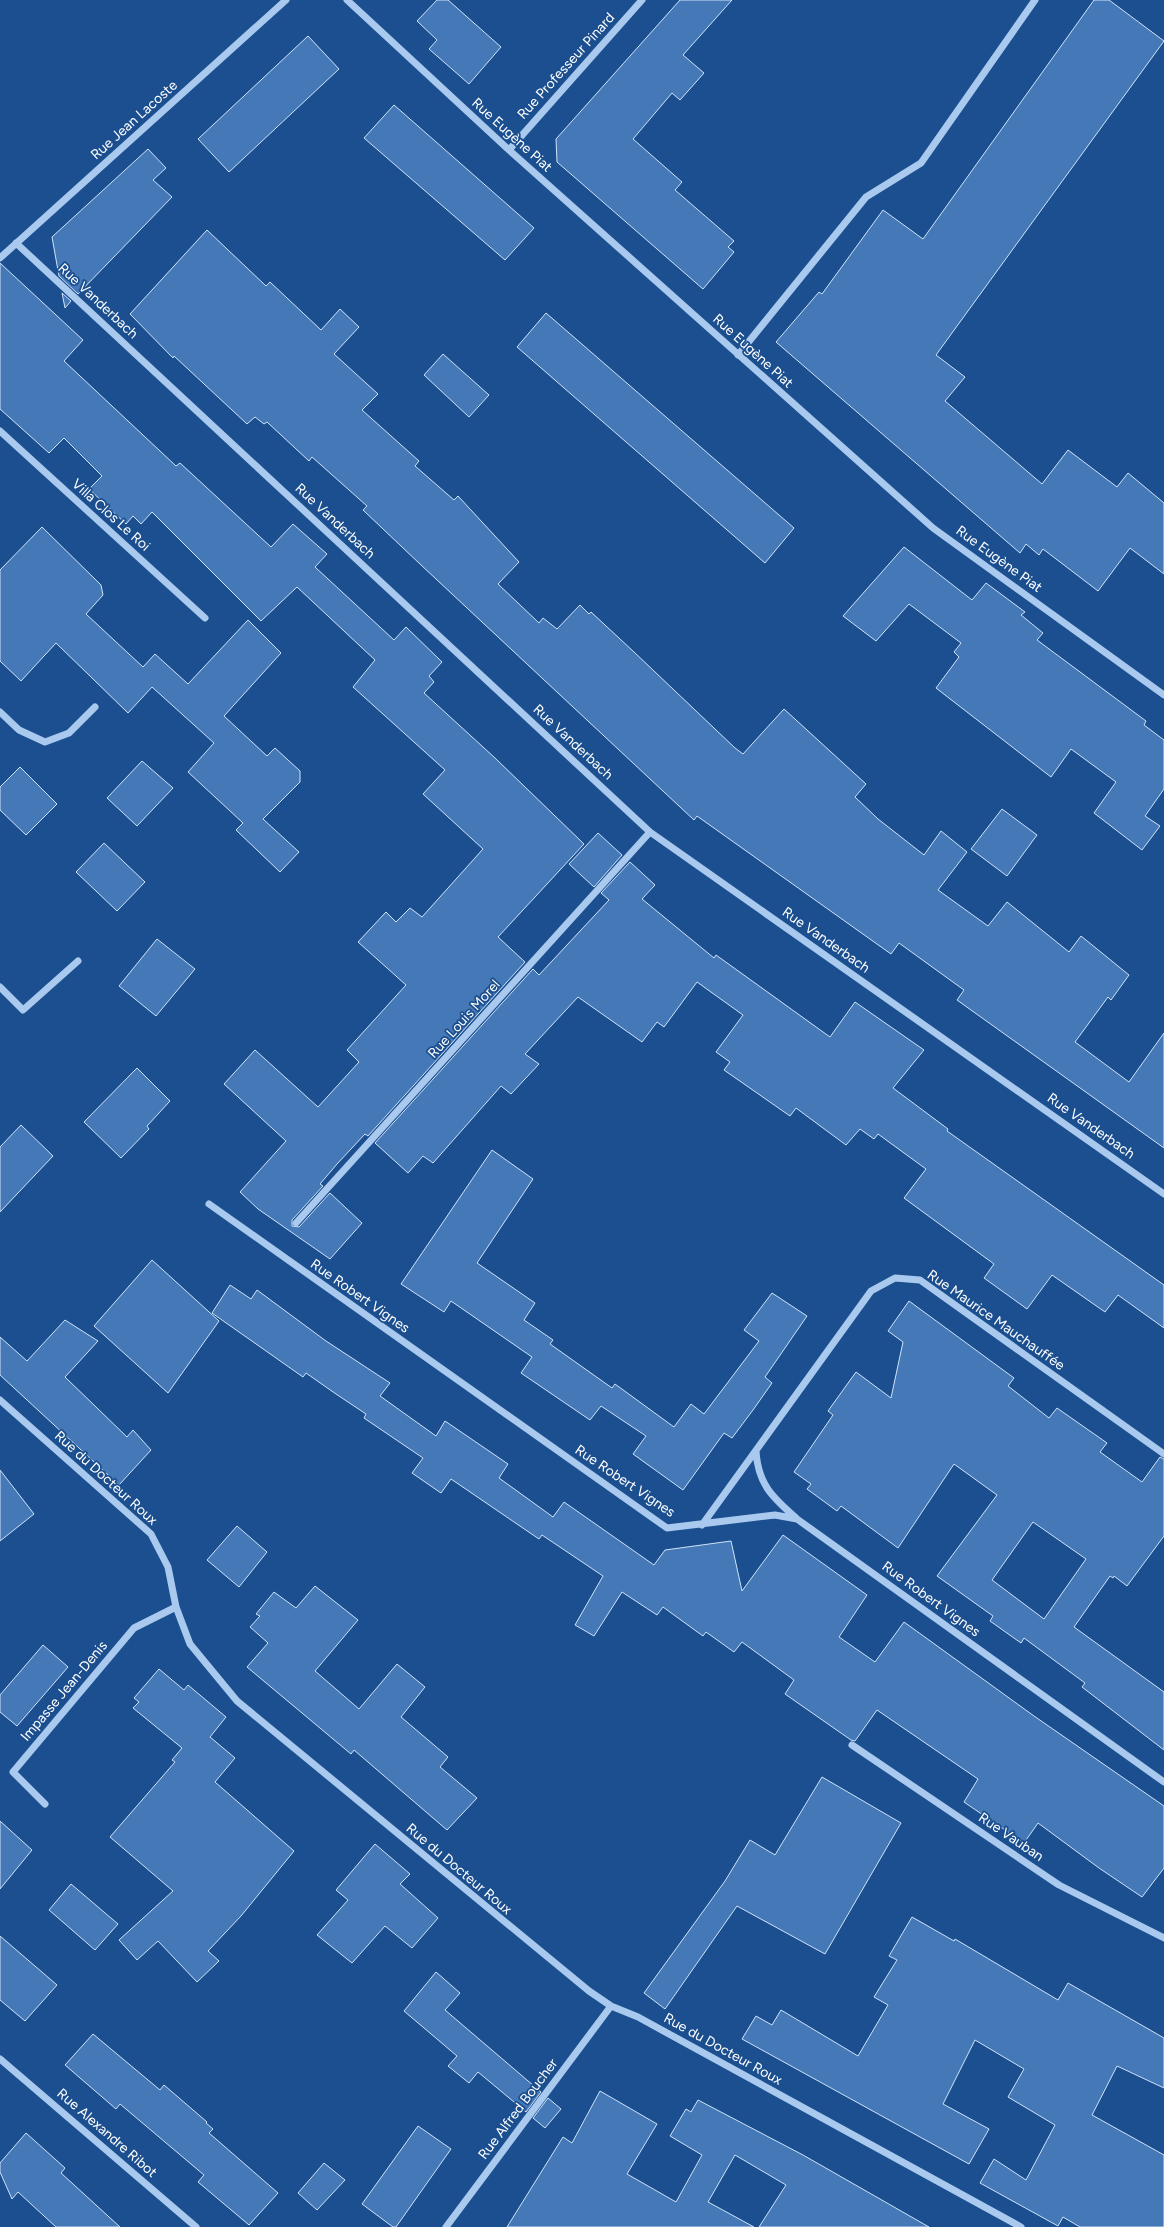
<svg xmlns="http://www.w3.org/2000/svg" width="1164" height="2227" viewBox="0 0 1164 2227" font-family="Figtree,sans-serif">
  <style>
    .building { fill: #4478b7; stroke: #cfe3fa; fill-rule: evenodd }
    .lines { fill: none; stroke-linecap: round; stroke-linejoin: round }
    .minor { stroke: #a9c9ee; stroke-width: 7 }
    .labels { text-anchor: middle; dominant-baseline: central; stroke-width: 3.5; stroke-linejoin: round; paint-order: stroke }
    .street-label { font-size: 14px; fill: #fff; stroke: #1b4f8f }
  </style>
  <rect width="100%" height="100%" fill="#1b4f8f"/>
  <path class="building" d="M 437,0 L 448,0 L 501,47 L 469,84 L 429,49 L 437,40 L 417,21 Z
    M 680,0 L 732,0 L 683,55 L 704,73 L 680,100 L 672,93 L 633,139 L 682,182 L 675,190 L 734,241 L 728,247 L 734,252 L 703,289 L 557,162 L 556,139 Z
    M 1094,0 L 1109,0 L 1164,41 L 936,355 L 965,377 L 945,401 L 1042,484 L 1068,450 L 1117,487 L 1128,473 L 1164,503 L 1164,574 L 1130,548 L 1098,591 L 1043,549 L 1039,555 L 1026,544 L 1020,553 L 776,342 L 819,292 L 822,294 L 883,210 L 923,239 Z
    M 308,36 L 339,69 L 229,172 L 198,139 Z
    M 394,105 L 534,228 L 505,260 L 364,138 Z
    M 148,149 L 166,168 L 153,180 L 172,197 L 78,294 L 59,276 L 52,237 Z
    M 207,230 L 266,286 L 270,282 L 321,330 L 340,309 L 359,327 L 334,354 L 378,394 L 362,410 L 419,461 L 415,466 L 454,500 L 458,496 L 519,562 L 498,584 L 539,623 L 543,618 L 557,629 L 580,605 L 589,614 L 591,612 L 634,652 L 735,748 L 743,754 L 784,709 L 866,784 L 855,797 L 878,819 L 924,855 L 941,831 L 967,852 L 938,890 L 988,926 L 1007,902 L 1069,952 L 1081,936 L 1129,975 L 1111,1000 L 1108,997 L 1075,1042 L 1129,1082 L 1164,1033 L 1164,1148 L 957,1000 L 964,990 L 899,943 L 891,954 L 697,816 L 694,820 L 421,565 L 363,510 L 367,506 L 312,457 L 309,461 L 267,422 L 264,424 L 255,417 L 247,424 L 174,356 L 173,358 L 130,314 Z
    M 0,263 L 83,340 L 64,361 L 176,466 L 180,463 L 271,547 L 293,524 L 327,554 L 315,567 L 394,640 L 406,627 L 442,662 L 429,676 L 434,682 L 424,693 L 495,758 L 584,844 L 498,937 L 525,962 L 368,1136 L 365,1134 L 337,1164 L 320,1184 L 323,1186 L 292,1220 L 292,1226 L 299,1227 L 330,1193 L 362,1223 L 330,1259 L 258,1209 L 240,1192 L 286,1141 L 224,1084 L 255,1050 L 318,1107 L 359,1062 L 347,1050 L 406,985 L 358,942 L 386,912 L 396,922 L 410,908 L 422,917 L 483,849 L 423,794 L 445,770 L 353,687 L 375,660 L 297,587 L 261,621 L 152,512 L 141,524 L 133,516 L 126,524 L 89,489 L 102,476 L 64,438 L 49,453 L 0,409 Z
    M 62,293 L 71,301 L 65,308 Z
    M 546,313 L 794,528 L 765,563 L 517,347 Z
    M 443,354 L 489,395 L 469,417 L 424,375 Z
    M 42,527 L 101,585 L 103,595 L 86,614 L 143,667 L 155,654 L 188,684 L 248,620 L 281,653 L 224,716 L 267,756 L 275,748 L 300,771 L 300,782 L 263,819 L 299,852 L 280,872 L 236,830 L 243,823 L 188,772 L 214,743 L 152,687 L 128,713 L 56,643 L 21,681 L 0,661 L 0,570 Z
    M 904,547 L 972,600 L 986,583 L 1025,612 L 1021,615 L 1043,633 L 1037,640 L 1146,721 L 1144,725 L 1164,740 L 1164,789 L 1145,816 L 1160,826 L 1142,850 L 1094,813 L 1116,782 L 1071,749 L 1051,777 L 936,688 L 959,657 L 954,652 L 961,643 L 909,604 L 876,641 L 843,616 Z
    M 142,761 L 173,788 L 137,826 L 107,798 Z
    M 20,767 L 57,804 L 26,835 L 0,810 L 0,787 Z
    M 1002,809 L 1037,835 L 1007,876 L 971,849 Z
    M 598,833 L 622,855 L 594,887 L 569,864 Z
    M 104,843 L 145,882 L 117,911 L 76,872 Z
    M 630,862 L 655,885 L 642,899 L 714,958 L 716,955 L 830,1037 L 855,1002 L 924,1050 L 893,1088 L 948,1129 L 947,1131 L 1164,1285 L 1164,1328 L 1118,1295 L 1105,1312 L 1052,1275 L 1027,1309 L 984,1278 L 994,1264 L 904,1198 L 926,1169 L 878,1134 L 874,1139 L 860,1129 L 846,1145 L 796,1108 L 790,1116 L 724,1070 L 730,1062 L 716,1052 L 743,1015 L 697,982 L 664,1027 L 657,1022 L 642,1042 L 578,997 L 525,1054 L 539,1064 L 511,1094 L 501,1086 L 433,1163 L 423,1156 L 408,1173 L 375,1143 L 533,969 L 539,975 L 609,900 L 601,893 Z
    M 157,939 L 195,969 L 156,1016 L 119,986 Z
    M 137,1068 L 170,1101 L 147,1126 L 149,1129 L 121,1158 L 84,1122 Z
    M 21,1125 L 53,1156 L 0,1212 L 0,1147 Z
    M 492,1150 L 533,1179 L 477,1263 L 535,1303 L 524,1320 L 553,1340 L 550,1344 L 612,1388 L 615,1384 L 674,1427 L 691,1404 L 704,1414 L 759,1341 L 744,1330 L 772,1293 L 807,1316 L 765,1377 L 772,1383 L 753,1410 L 732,1438 L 724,1433 L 683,1490 L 633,1454 L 646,1436 L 601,1406 L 590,1420 L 521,1373 L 532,1357 L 451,1301 L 444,1312 L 401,1284 Z
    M 152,1260 L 219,1321 L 168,1393 L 94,1326 Z
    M 230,1285 L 251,1299 L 257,1290 L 326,1341 L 390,1383 L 380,1396 L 436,1436 L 445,1421 L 508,1464 L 499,1478 L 553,1517 L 564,1502 L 654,1565 L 665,1550 L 731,1541 L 742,1591 L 783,1535 L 867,1595 L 839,1637 L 875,1662 L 904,1622 L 1034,1716 L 1164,1806 L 1164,1868 L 1142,1897 L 1099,1868 L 1038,1823 L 1024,1843 L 964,1802 L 978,1779 L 877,1710 L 855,1741 L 851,1740 L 785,1694 L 794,1680 L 742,1642 L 734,1652 L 706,1632 L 703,1636 L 663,1607 L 657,1615 L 622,1592 L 594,1636 L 575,1625 L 603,1576 L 542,1535 L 539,1539 L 451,1479 L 441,1493 L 412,1473 L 423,1458 L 364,1418 L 366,1414 L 336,1394 L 306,1373 L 303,1377 L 212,1313 Z
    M 909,1301 L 1014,1378 L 1008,1386 L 1049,1418 L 1057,1408 L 1107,1443 L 1100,1452 L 1142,1482 L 1160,1457 L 1164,1459 L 1164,1536 L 1127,1586 L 1114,1576 L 1113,1578 L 1110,1576 L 1074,1627 L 1164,1692 L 1164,1750 L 1082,1687 L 1085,1683 L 1024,1638 L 1021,1643 L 990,1621 L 993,1616 L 937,1576 L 997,1495 L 954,1464 L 898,1548 L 841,1506 L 837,1511 L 807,1489 L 811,1484 L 794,1472 L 833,1415 L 828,1411 L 856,1372 L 891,1398 L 903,1342 L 888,1331 ZM 1033,1522 L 1086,1559 L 1044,1619 L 992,1580 Z
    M 65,1320 L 98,1341 L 65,1377 L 127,1437 L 133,1430 L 151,1450 L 119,1485 L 0,1375 L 0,1337 L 27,1361 Z
    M 0,1470 L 34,1514 L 0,1541 Z
    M 237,1526 L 267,1552 L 239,1587 L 207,1560 Z
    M 315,1586 L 358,1620 L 315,1671 L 359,1709 L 397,1664 L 425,1687 L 401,1717 L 448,1757 L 440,1767 L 477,1798 L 447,1830 L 354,1750 L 351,1754 L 247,1667 L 268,1643 L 250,1627 L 260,1616 L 256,1614 L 274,1592 L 296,1608 Z
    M 43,1645 L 68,1667 L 17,1726 L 0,1712 L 0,1695 Z
    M 159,1669 L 184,1690 L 188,1685 L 226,1717 L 210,1737 L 235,1758 L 215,1782 L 294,1851 L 241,1916 L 208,1951 L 219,1961 L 197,1982 L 158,1941 L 137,1960 L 119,1940 L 173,1891 L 110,1837 L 175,1762 L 172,1760 L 182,1748 L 133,1708 L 139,1702 L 134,1698 Z
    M 822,1777 L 901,1823 L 825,1954 L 737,1906 L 665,2009 L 644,1993 L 725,1881 L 750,1840 L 775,1855 Z
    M 0,1821 L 32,1850 L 0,1889 Z
    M 375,1844 L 410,1874 L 400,1884 L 438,1918 L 412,1948 L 385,1926 L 352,1963 L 317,1935 L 348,1900 L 336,1890 Z
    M 71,1884 L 118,1924 L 95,1950 L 49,1910 Z
    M 912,1917 L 954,1941 L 955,1939 L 1058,2000 L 1068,1983 L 1164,2038 L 1164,2088 L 1117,2066 L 1092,2115 L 1164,2155 L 1164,2227 L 1080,2227 L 1063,2217 L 1058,2226 L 980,2183 L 994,2159 L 1026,2180 L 1055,2125 L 1008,2097 L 1024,2069 L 975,2040 L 943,2104 L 989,2129 L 969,2164 L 742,2039 L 756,2016 L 772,2025 L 781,2010 L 858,2056 L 888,2005 L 874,1997 L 897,1960 L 889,1956 Z
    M 0,1936 L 57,1985 L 25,2021 L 0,2000 Z
    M 436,1972 L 460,1993 L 445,2010 L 541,2092 L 526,2112 L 478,2072 L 469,2083 L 448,2066 L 457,2056 L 404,2011 Z
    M 93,2034 L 160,2090 L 164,2085 L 207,2122 L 206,2123 L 213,2129 L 209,2133 L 278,2193 L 249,2225 L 198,2182 L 204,2175 L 120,2104 L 116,2109 L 65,2065 Z
    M 600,2091 L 657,2124 L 627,2174 L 676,2202 L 702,2155 L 670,2136 L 686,2109 L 691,2112 L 698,2100 L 803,2155 L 929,2227 L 759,2227 L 786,2185 L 735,2155 L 708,2202 L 754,2227 L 507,2227 L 563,2137 L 572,2143 Z
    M 548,2098 L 561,2109 L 545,2128 L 533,2118 Z
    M 418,2126 L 451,2149 L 396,2227 L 393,2227 L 362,2204 Z
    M 26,2133 L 65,2168 L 61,2173 L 120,2227 L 56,2227 L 18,2192 L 12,2199 L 0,2172 L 0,2163 Z
    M 324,2163 L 345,2180 L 317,2210 L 298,2193 Z"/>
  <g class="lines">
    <path class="minor" d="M 347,0 L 509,150 L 933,528 L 1164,695
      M 509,150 L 642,0
      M 16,243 L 650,832 L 1164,1194
      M 0,258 L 286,0
      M 738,355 L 866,197 L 921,163 L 1035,0
      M 0,431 L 205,618
      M 0,712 L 19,730 L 45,742 L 69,733 L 95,707
      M 0,987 L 23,1010 L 78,961
      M 209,1204 L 667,1528 L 775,1515 L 797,1519 L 1164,1782
      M 296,1223 L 650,832
      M 0,1400 L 151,1534 L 168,1567 L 176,1607 L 190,1644 L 237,1701 L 589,1991 L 611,2006 L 638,2017 L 1021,2227
      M 756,1451 C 758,1484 772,1497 796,1518
      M 702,1525 L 871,1291 L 895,1278 L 920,1280 L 1164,1454
      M 852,1745 L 1059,1885 L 1164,1938
      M 45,1804 L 13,1772 L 134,1628 L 176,1607
      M 0,2059 L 196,2227
      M 446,2227 L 611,2006"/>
  </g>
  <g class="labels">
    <g class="street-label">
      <text transform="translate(566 66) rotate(-48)">Rue Professeur Pinard</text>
      <text transform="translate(134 120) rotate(-42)">Rue Jean Lacoste</text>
      <text transform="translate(512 135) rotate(42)">Rue Eugène Piat</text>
      <text transform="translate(98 301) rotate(43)">Rue Vanderbach</text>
      <text transform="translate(753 351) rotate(42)">Rue Eugène Piat</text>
      <text transform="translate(111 515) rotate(42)">Villa Clos Le Roi</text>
      <text transform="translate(335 521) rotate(43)">Rue Vanderbach</text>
      <text transform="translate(999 559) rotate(36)">Rue Eugène Piat</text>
      <text transform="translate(573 742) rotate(43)">Rue Vanderbach</text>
      <text transform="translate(826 940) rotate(35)">Rue Vanderbach</text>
      <text transform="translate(464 1019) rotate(-48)">Rue Louis Morel</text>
      <text transform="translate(1091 1126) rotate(35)">Rue Vanderbach</text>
      <text transform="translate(360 1296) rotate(35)">Rue Robert Vignes</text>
      <text transform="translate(996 1320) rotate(35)">Rue Maurice Mauchauffée</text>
      <text transform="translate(106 1478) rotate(42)">Rue du Docteur Roux</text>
      <text transform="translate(625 1481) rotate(34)">Rue Robert Vignes</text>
      <text transform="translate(931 1599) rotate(36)">Rue Robert Vignes</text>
      <text transform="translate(64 1691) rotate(-50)">Impasse Jean-Denis</text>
      <text transform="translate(1011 1837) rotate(34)">Rue Vauban</text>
      <text transform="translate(459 1869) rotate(40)">Rue du Docteur Roux</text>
      <text transform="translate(723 2049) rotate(29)">Rue du Docteur Roux</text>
      <text transform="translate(518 2109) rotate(-53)">Rue Alfred Boucher</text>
      <text transform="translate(107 2133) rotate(41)">Rue Alexandre Ribot</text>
    </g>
  </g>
</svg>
